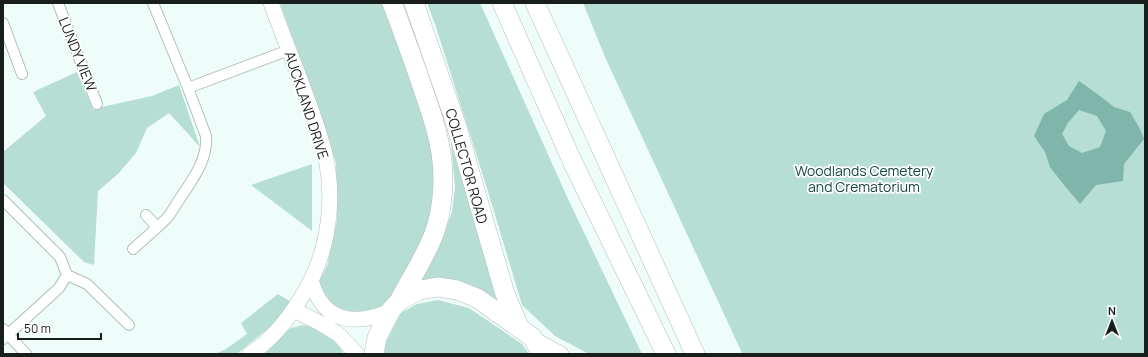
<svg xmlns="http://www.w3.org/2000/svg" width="1148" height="357" viewBox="0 0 1148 357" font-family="Manrope,sans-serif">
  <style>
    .green { fill: #b7ded5 }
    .water { fill: #80b5a9; fill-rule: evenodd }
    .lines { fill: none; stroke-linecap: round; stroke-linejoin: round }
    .street-casing { stroke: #b1bfbc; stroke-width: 12 }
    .secondary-casing { stroke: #b1bfbc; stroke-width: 16 }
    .highway-casing { stroke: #b1bfbc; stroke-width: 20 }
    .street { stroke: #fff; stroke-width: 10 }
    .secondary { stroke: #fff; stroke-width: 15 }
    .highway { stroke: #fff; stroke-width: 19 }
    .labels { text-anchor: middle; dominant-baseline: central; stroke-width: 3.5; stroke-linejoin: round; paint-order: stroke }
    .street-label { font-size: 14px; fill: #181e1c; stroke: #fff }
    .park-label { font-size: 14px; fill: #18473f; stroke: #fff }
  </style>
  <rect width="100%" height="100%" fill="#effdfa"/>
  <path class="green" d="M 280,3 L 384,3 L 430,130 L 434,156 L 433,206 L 420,252 L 395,292 L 382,306 L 369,313 L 355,314 L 335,309 L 320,291 L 320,279 L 327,266 L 337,220 L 336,163 Z
    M 427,3 L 480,3 L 568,199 L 642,354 L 589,354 L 555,336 L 522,305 L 486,185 L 435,24 Z
    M 583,3 L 1145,3 L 1145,354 L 746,354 L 742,353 L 605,57 Z
    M 77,72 L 93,110 L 106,106 L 152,96 L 179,85 L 200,147 L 169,113 L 147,128 L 136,153 L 118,174 L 98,191 L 94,265 L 84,262 L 3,183 L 3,152 L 46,116 L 33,92 Z
    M 453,141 L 501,304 L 476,288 L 452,279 L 420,282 L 441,240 L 452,212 L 455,187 L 451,144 Z
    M 312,164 L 312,231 L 251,185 Z
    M 278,294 L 291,302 L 276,322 L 237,354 L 215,354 L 226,349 L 247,334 L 241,323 Z
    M 438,300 L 469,308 L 522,344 L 529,354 L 383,354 L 386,342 L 401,313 L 417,304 Z
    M 303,325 L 317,328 L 336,341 L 344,354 L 258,354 L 291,328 Z"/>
  <path class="water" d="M 1079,81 L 1096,93 L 1114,107 L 1130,112 L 1140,129 L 1144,139 L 1124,164 L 1123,181 L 1096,185 L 1080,204 L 1064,185 L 1050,167 L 1045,152 L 1034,136 L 1044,114 L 1067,100 ZM 1079,110 L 1097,116 L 1106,131 L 1100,147 L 1082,153 L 1069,146 L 1062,134 L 1068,123 Z"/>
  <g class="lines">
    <g class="street-casing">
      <path id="street" d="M 58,3 L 97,104
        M 153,3 L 188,88 L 289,50
        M 3,23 L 22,74
        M 3,200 L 60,257 L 67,275 L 87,284 L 129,325
        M 146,215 L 157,227
        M 133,249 C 144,239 156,229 167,218 C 172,212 176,204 181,197 C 193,179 208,159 206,136 L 188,88
        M 3,329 L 26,354
        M 3,339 L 59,288 L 67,275"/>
    </g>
    <g class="secondary-casing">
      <path id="secondary" d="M 311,280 C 320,312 340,325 373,317 C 379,316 385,313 391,310
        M 294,310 L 320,323 L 338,334 L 357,354
        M 532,338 L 561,354
        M 250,354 C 271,341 288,319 301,298 C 326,259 335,210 327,164 C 324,145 317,127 311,109 C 298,73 284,38 271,3"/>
    </g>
    <g class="highway-casing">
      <path id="highway" d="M 392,3 C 403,32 414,62 424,92 C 431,112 438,132 441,153 C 445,179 443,209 434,234 C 425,257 411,279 399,301
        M 414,3 L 455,121 L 505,294 L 520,329
        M 502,3 L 573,163 L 666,354
        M 535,3 L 695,354
        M 374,354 L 377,338 L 381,329 L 391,310 L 399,301 L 420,290 L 438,287 L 457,290 L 477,298 L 532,337 L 542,354"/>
    </g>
    <use href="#street" class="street"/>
    <use href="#secondary" class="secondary"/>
    <use href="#highway" class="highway"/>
  </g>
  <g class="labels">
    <g class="street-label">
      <text transform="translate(78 54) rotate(68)">LUNDY VIEW</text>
      <text transform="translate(307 105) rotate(72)">AUCKLAND DRIVE</text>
      <text transform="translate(467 166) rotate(74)">COLLECTOR ROAD</text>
    </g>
    <g class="park-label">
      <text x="864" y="170">Woodlands Cemetery<tspan x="864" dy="16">and Crematorium</tspan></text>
    </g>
  </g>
  <rect width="1148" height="357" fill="none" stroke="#181e1c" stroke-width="8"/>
  <g transform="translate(1112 321)" stroke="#ffffff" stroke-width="3" paint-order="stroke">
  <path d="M0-3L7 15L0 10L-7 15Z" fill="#181e1c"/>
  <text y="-6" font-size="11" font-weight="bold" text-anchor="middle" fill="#181e1c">N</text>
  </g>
  <path d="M18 333v6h83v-6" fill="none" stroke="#181e1c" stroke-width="2"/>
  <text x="24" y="333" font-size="12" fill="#181e1c" stroke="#ffffff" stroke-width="3" paint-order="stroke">50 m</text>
</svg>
